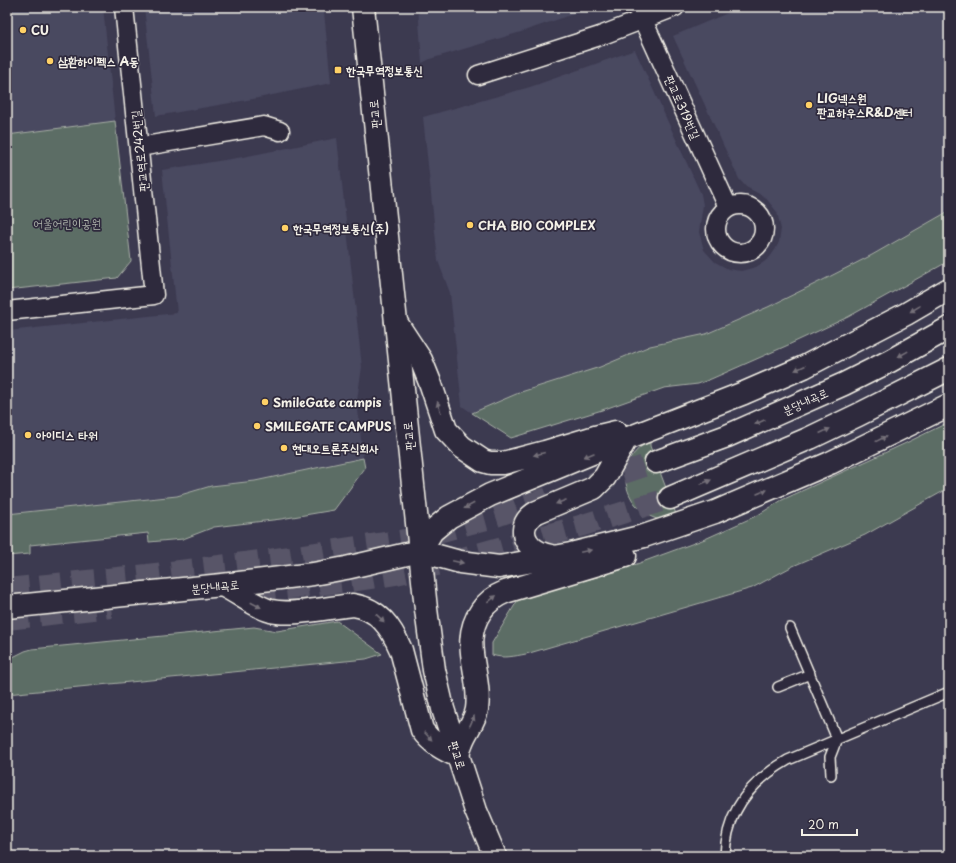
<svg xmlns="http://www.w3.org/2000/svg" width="956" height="863" viewBox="0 0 956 863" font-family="'Playpen Sans','Poor Story',sans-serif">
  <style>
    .built { fill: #494860 }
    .green { fill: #5c6d65; stroke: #a8afa6 }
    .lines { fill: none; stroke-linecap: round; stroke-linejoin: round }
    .highway-tunnel { stroke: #585567; stroke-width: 22; stroke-dasharray: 22 11; stroke-linecap: butt }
    .lane-casing { stroke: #f4f1e8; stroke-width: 12 }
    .street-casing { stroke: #f4f1e8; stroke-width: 21 }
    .secondary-casing { stroke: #f4f1e8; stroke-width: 25 }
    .primary-casing { stroke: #f4f1e8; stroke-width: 25 }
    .highway-casing { stroke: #f4f1e8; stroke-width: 25 }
    .lane { stroke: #2f2a3d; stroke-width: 9 }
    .street { stroke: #2f2a3d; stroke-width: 18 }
    .secondary { stroke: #2f2a3d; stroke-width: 22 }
    .primary { stroke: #2f2a3d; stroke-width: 22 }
    .highway { stroke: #2f2a3d; stroke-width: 22 }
    .oneway { fill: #747079 }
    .poi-dot { fill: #ffd166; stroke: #2f2a3d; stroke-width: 1.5 }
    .labels { text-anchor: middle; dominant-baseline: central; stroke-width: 3.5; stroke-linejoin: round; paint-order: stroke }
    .poi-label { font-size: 12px; font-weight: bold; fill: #f4f1e8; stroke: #2f2a3d; text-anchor: start }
    .street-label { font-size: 12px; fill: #f4f1e8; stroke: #2f2a3d }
    .park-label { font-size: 12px; fill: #b0b6ad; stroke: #2f2a3d }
  </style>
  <rect width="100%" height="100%" fill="#3c3a50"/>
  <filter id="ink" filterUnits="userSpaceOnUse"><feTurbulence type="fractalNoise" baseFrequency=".025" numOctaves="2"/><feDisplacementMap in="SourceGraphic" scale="8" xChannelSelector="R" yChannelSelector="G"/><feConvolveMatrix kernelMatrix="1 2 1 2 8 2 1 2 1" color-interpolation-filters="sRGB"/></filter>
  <g filter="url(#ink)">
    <path class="built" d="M 7,7 L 103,7 L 115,121 L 7,135 Z
      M 144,7 L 322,7 L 324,12 L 331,83 L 253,99 L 156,116 Z
      M 418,7 L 594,7 L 521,32 L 430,59 L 422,63 Z
      M 742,7 L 949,7 L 949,211 L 872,255 L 823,280 L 768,307 L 706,334 L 650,346 L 600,367 L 521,392 L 472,413 L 462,406 L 450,293 L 438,261 L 423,117 L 530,87 L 635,50 L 701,194 L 703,205 L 699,232 L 704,250 L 715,262 L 728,269 L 741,271 L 756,267 L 764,262 L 770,257 L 775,250 L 779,242 L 781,229 L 777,212 L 765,197 L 746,187 L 739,179 L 673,36 Z
      M 337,138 L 362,367 L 357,400 L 363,458 L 255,481 L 211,486 L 177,496 L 7,514 L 7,331 L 177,313 L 162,170 L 243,157 Z"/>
    <path class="green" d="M 115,121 L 131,261 L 117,278 L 7,290 L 7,135 Z
      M 949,211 L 949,261 L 848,317 L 786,346 L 711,379 L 698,384 L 664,388 L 602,410 L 511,438 L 472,413 L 521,392 L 600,367 L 650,346 L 706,334 L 768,307 L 823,280 L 872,255 Z
      M 949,422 L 949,488 L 865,535 L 793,566 L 752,588 L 526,654 C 515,656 503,659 492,655 L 492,643 L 519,598 L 615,572 L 705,539 L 758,515 L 782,500 L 906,443 Z
      M 652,440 L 650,443 L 650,446 L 676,514 L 661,520 C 636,515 619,488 628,463 C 633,452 642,445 652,440 Z
      M 363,458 L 365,468 L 334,510 L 281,519 L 214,527 L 183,539 L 149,542 L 148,533 L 30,545 L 30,554 L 7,556 L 7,514 L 177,496 L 211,486 L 255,481 Z
      M 337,621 L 382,654 L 366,659 L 7,694 L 7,660 L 25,651 L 32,649 L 254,627 L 277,631 Z"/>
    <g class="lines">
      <path class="highway-tunnel" d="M 591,484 L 656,462
        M 7,589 L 147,575 L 276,559 L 412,539 L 490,518 L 554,496
        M 253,592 L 351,581 L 396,574 L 441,564 L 580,526 L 670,498
        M 7,619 L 111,607"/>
      <g class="lane-casing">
        <path id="lane" d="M 790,628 L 837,739 L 830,757 L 831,775
          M 778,687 L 810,674
          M 725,856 C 726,811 751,781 788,760 L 949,692"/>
      </g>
      <g class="street-casing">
        <path id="street" d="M 637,7 L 728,207
          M 478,75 L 600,36 L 675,7
          M 139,147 L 264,126 L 280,131
          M716 229a24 24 0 1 1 48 0a24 24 0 1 1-48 0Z
          M 7,311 L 154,295 L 124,7"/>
      </g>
      <g class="secondary-casing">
        <path id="secondary" d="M 363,7 L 426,609 L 434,670 L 443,709 L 476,811 L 495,856"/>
      </g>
      <g class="primary-casing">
        <path id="primary" d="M 222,585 C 239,593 253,606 271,611 C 291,616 331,607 353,605 C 379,609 391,627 401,650 L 422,730 C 431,743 444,750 458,756
          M 7,607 L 222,585 L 313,574 L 346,568 L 420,551"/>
      </g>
      <g class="highway-casing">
        <path id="highway" d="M 949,289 L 906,314 L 804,367 L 744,393 L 626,439 L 490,495 L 449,517 L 432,531 L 420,551 L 460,562 L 499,567 L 571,554 L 644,536 L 715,512 L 830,463 L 949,405
          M 396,322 L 421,360 L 431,385 L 446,430 L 462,447 L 483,461 L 490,463 L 503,463 L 545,452 L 595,437 L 616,432
          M 656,462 L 727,436 L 844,384 L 890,361 L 949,328
          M 670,498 L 810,438 L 858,415 L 949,369
          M 556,557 C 549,556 541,554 535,550 C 519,538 521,521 537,512 L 594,488 L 605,477 L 626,439
          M 458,756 C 459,752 460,746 462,742 C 466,731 475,721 477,709 C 482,673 459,643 481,611 C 487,602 495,596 505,592 L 625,556"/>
      </g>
      <use href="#lane" class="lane"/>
      <use href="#street" class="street"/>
      <use href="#secondary" class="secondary"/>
      <use href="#primary" class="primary"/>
      <use href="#highway" class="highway"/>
    </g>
    <defs><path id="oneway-solid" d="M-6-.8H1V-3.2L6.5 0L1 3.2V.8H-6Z"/></defs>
    <g class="oneway">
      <use href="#oneway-solid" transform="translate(915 309) rotate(149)"/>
      <use href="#oneway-solid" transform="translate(903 354) rotate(151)"/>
      <use href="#oneway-solid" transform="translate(800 368) rotate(156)"/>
      <use href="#oneway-solid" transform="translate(439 407) rotate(-108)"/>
      <use href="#oneway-solid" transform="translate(760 422) rotate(156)"/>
      <use href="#oneway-solid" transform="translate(825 431) rotate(-25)"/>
      <use href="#oneway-solid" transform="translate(881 439) rotate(-26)"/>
      <use href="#oneway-solid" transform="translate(539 454) rotate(166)"/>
      <use href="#oneway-solid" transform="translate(589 455) rotate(157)"/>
      <use href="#oneway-solid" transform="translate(706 482) rotate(-23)"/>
      <use href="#oneway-solid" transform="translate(762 492) rotate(-23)"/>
      <use href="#oneway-solid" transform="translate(561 502) rotate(159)"/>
      <use href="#oneway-solid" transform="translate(469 506) rotate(152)"/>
      <use href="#oneway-solid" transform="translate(586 551) rotate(-12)"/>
      <use href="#oneway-solid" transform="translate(458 562) rotate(12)"/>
      <use href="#oneway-solid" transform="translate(492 599) rotate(-39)"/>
      <use href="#oneway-solid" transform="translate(256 605) rotate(27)"/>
      <use href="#oneway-solid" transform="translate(380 618) rotate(43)"/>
      <use href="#oneway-solid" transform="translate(472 721) rotate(-66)"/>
      <use href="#oneway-solid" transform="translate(428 736) rotate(46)"/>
    </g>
  </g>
  <g class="poi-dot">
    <circle cx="23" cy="30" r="4"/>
    <circle cx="50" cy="61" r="4"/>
    <rect x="334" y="66" width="8" height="8" rx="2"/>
    <circle cx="809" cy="105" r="4"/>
    <circle cx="470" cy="225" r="4"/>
    <circle cx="285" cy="228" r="4"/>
    <circle cx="265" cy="402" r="4"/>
    <circle cx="257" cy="426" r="4"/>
    <circle cx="28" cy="435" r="4"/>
    <circle cx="284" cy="448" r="4"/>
  </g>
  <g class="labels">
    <g class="poi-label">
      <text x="31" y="30">CU</text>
      <text x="58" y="61">삼환하이펙스 A동</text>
      <text x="346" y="70">한국무역정보통신</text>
      <text x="817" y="98">LIG넥스원<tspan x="817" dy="14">판교하우스R&amp;D센터</tspan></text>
      <text x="478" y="225">CHA BIO COMPLEX</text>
      <text x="293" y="228">한국무역정보통신(주)</text>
      <text x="273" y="402">SmileGate campis</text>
      <text x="265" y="426">SMILEGATE CAMPUS</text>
      <text x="36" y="435">아이디스 타워</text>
      <text x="292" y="448">현대오트론주식회사</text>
    </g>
    <g class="street-label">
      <text transform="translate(683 107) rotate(66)">판교로319번길</text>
      <text transform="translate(374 114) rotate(-96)">판교로</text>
      <text transform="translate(139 151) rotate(-96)">판교역로242번길</text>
      <text transform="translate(805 401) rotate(-24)">분당내곡로</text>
      <text transform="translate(408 436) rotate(-96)">판교로</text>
      <text transform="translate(215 586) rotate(-6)">분당내곡로</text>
      <text transform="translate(458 755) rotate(72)">판교로</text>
    </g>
    <g class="park-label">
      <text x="67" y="223">어울어린이공원</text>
    </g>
  </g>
  <rect width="956" height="863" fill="none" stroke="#2f2a3d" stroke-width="24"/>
  <rect x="12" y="12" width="932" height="839" fill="none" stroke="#f4f1e8" stroke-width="1.5" filter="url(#ink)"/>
  <path d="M802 829v6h55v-6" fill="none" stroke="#f4f1e8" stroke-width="2"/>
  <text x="808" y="829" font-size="12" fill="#f4f1e8" stroke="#2f2a3d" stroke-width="3" paint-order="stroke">20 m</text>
</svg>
